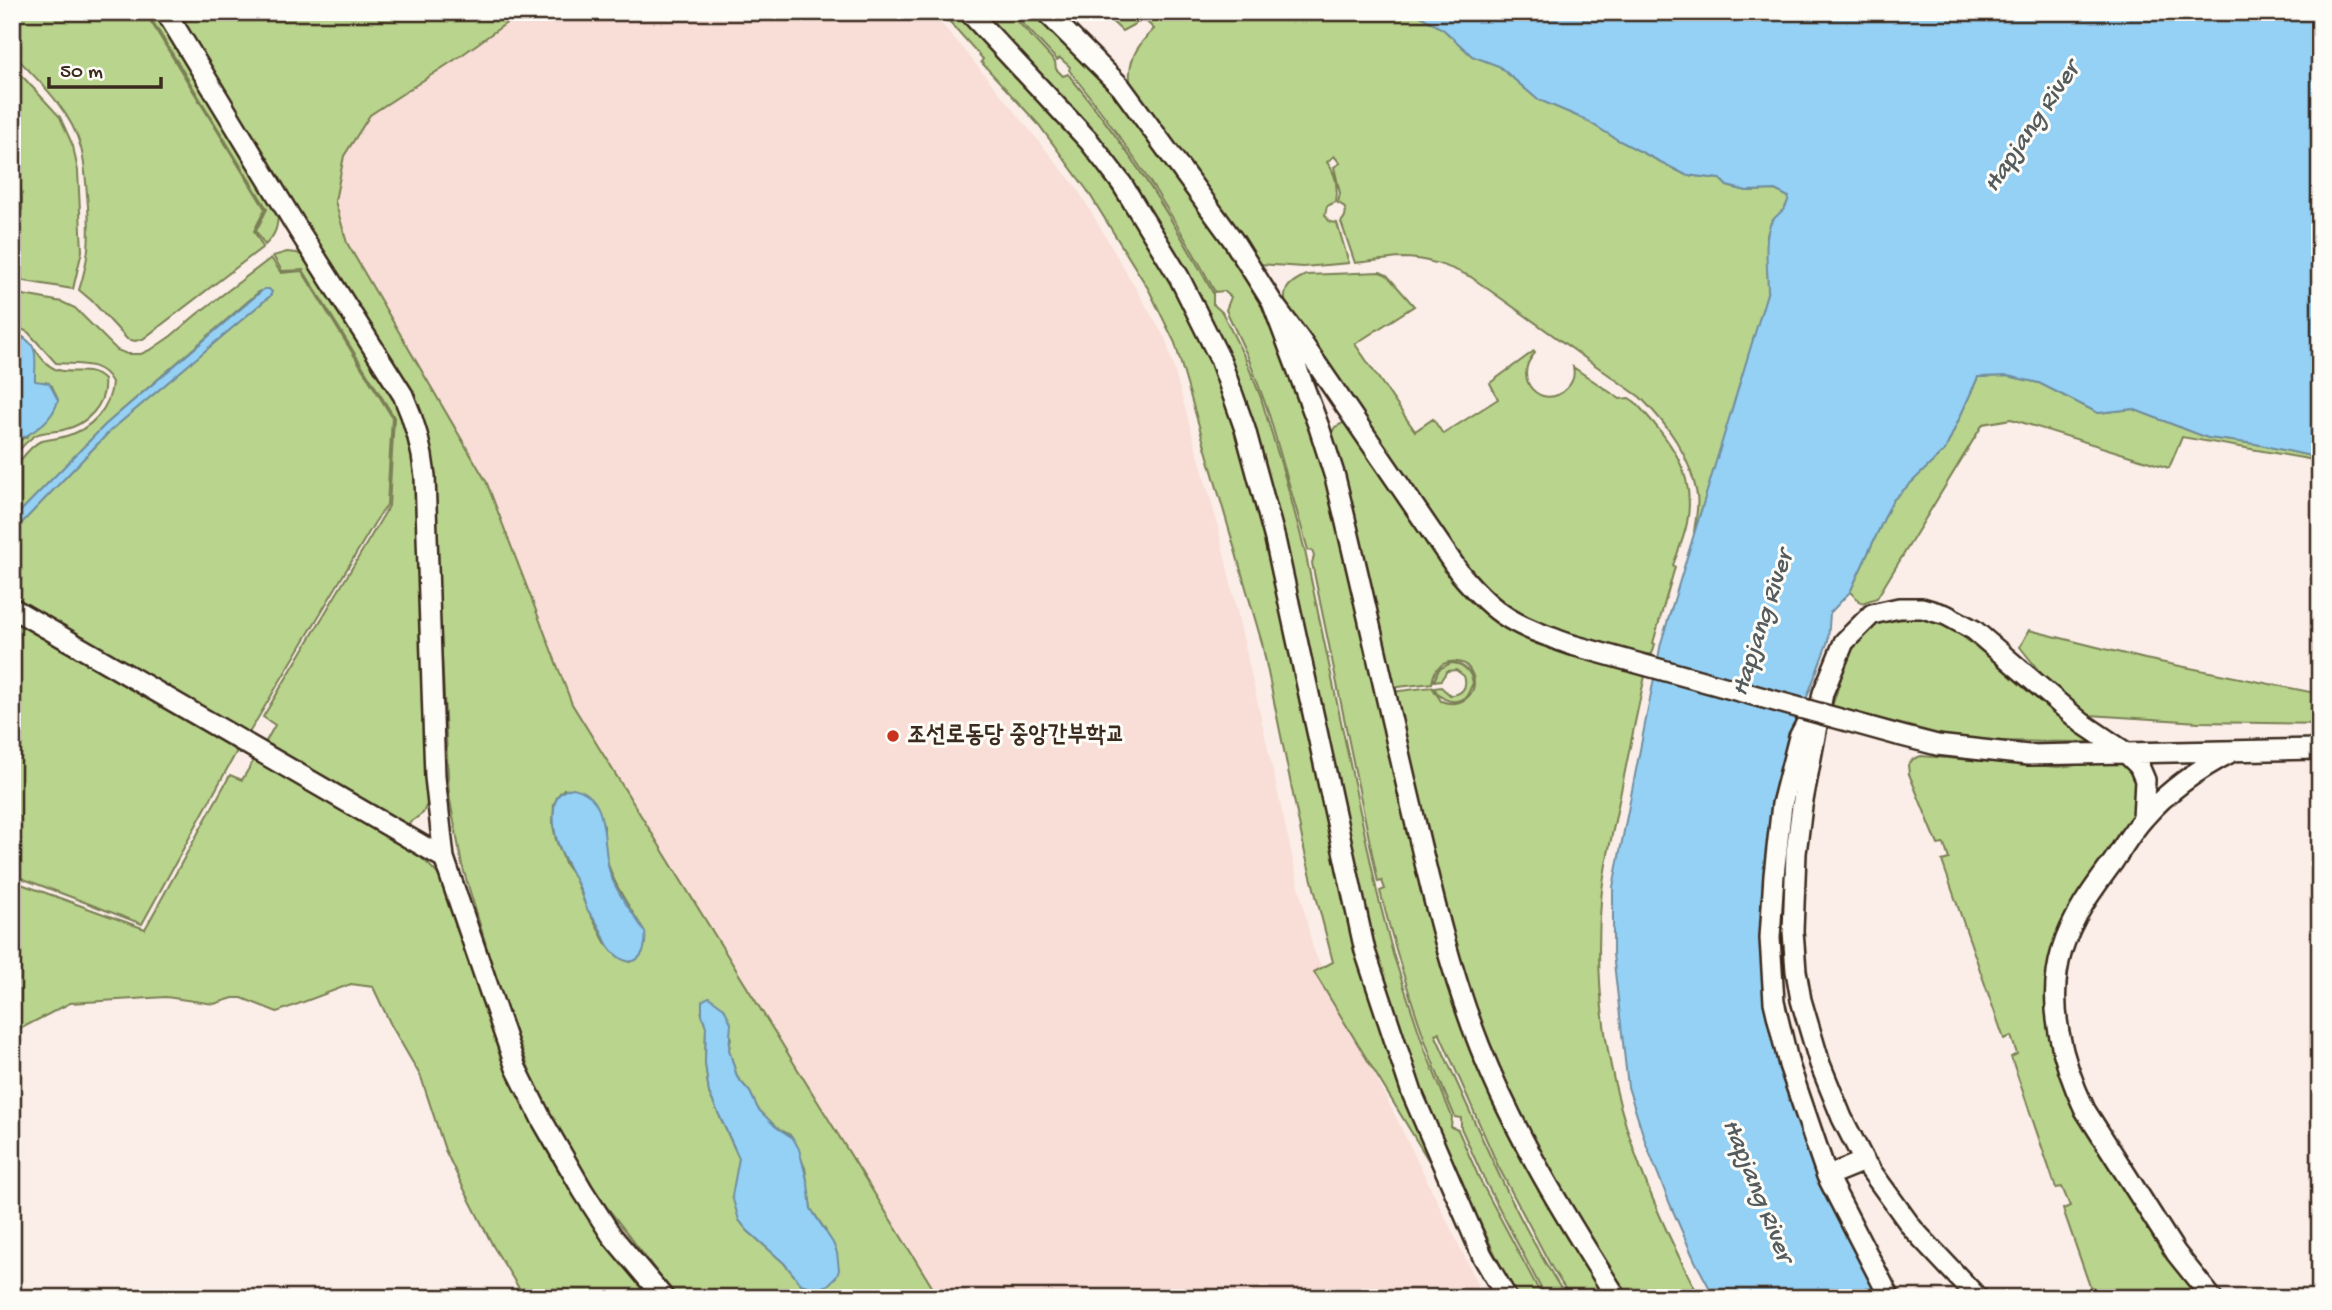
<svg xmlns="http://www.w3.org/2000/svg" width="2332" height="1310" viewBox="0 0 2332 1310" font-family="'Gochi Hand','Poor Story',sans-serif">
  <style>
    .built { fill: #f8ded6 }
    .green { fill: #b9d48c; stroke: #7a7f55; stroke-width: 2; fill-rule: evenodd }
    .water { fill: #95d1f5; stroke: #718e9f; stroke-width: 2 }
    .lines { fill: none; stroke-linecap: round; stroke-linejoin: round }
    .minor-casing { stroke: #3b2a1e; stroke-width: 24 }
    .minor { stroke: #fdfcf7; stroke-width: 19 }
    .minor-bridge-casing { stroke: #3b2a1e; stroke-width: 24; stroke-linecap: butt }
    .minor-bridge { stroke: #fdfcf7; stroke-width: 19 }
    .poi-dot { fill: #c8321e; stroke: #fdfcf7; stroke-width: 2.5 }
    .labels { text-anchor: middle; dominant-baseline: central; stroke-width: 6; stroke-linejoin: round; paint-order: stroke }
    .poi-label { font-size: 24px; font-weight: bold; fill: #3b2a1e; stroke: #fdfcf7; text-anchor: start }
    .water-label { font-size: 26px; font-style: italic; fill: #565c5e; stroke: #fdfcf7 }
  </style>
  <rect width="100%" height="100%" fill="#fbeee8"/>
  <filter id="ink" filterUnits="userSpaceOnUse"><feTurbulence type="fractalNoise" baseFrequency=".0143" numOctaves="2"/><feDisplacementMap in="SourceGraphic" scale="14" xChannelSelector="R" yChannelSelector="G"/><feConvolveMatrix kernelMatrix="1 2 1 2 8 2 1 2 1" color-interpolation-filters="sRGB"/></filter>
  <g filter="url(#ink)">
    <path class="built" d="M 383,12 L 931,12 L 961,46 L 1077,188 L 1166,340 L 1217,522 L 1313,949 L 1485,1298 L 704,1298 L 422,433 L 257,151 Z"/>
    <path class="green" d="M 12,12 L 145,12 L 265,209 L 254,231 L 263,247 L 143,339 L 135,341 L 127,339 L 92,301 L 79,290 C 89,259 90,239 88,206 C 86,187 86,167 81,148 C 72,111 37,79 12,53 Z
      M 147,12 L 159,12 L 278,211 C 278,226 276,235 265,245 L 256,231 L 267,209 Z
      M 176,12 L 508,12 L 512,19 L 459,57 L 370,115 L 344,156 L 335,201 L 347,243 L 486,481 L 572,704 L 939,1298 L 677,1298 L 597,1194 L 555,1125 L 533,1079 L 501,995 L 462,865 L 449,795 L 433,478 L 408,389 ZM 564,789 L 604,826 C 602,872 622,895 645,932 L 630,962 L 622,959 L 606,944 L 585,904 L 574,876 L 566,865 L 556,840 L 553,825 L 554,804 L 559,794 ZM 702,1014 L 731,1036 L 729,1050 L 737,1077 L 750,1092 L 758,1109 L 776,1127 L 790,1135 L 805,1168 L 811,1209 L 826,1231 L 801,1284 L 784,1263 L 747,1230 L 739,1220 L 739,1158 L 709,1093 L 705,1063 L 706,1027 Z
      M 941,12 L 963,12 L 1084,148 L 1153,250 L 1209,358 L 1228,406 L 1265,523 L 1358,951 L 1438,1176 L 1314,972 L 1333,962 L 1305,853 L 1262,643 L 1175,343 L 1149,290 L 1087,190 L 1039,125 L 981,62 L 983,59 Z
      M 977,12 L 1009,12 L 1055,62 L 1056,69 L 1063,76 L 1068,74 C 1124,142 1171,215 1213,293 L 1213,304 L 1222,312 L 1245,358 L 1261,398 L 1285,477 L 1305,551 L 1377,892 L 1393,954 L 1425,1050 L 1452,1117 L 1451,1127 L 1458,1130 L 1480,1180 L 1543,1298 L 1516,1298 L 1415,1086 L 1388,1009 L 1258,454 L 1153,230 Z
      M 1012,12 L 1037,12 L 1116,90 L 1229,247 L 1266,305 L 1331,480 L 1458,999 L 1612,1298 L 1571,1298 L 1552,1268 L 1498,1166 L 1439,1032 L 1435,1034 C 1476,1124 1513,1215 1567,1298 L 1546,1298 L 1484,1179 L 1461,1128 L 1461,1118 L 1455,1117 C 1423,1044 1400,968 1380,891 L 1385,889 L 1382,881 L 1378,882 L 1312,563 L 1314,556 L 1312,551 L 1308,550 L 1268,411 L 1248,357 L 1226,310 L 1231,297 L 1224,291 L 1215,292 C 1173,213 1125,140 1069,70 L 1070,67 L 1060,58 L 1057,60 Z
      M 1102,12 L 1414,12 L 1444,30 L 1472,56 L 1499,66 L 1537,99 L 1584,119 L 1618,140 L 1686,175 L 1720,179 L 1727,186 L 1747,191 L 1775,190 L 1789,197 L 1786,210 L 1771,222 L 1767,236 L 1768,290 L 1747,367 L 1694,533 C 1695,521 1699,507 1697,495 C 1690,455 1668,425 1640,397 L 1471,277 C 1448,266 1426,258 1401,258 C 1385,259 1370,262 1355,263 L 1341,222 C 1348,215 1347,206 1338,203 L 1340,193 L 1334,167 L 1340,163 L 1334,156 L 1327,162 C 1336,173 1338,188 1336,202 L 1327,206 L 1325,215 L 1330,222 L 1337,223 L 1349,263 L 1303,267 L 1259,264 L 1131,89 C 1126,63 1136,46 1154,29 L 1144,19 L 1122,31 Z
      M 12,65 L 60,117 L 73,146 L 78,171 L 82,251 L 73,289 L 12,279 L 12,231 L 22,209 L 22,195 L 12,149 Z
      M 287,252 L 297,253 L 313,262 L 397,403 L 415,452 L 428,802 L 423,813 L 408,824 L 376,809 L 265,743 L 275,725 L 263,717 L 389,506 L 394,417 L 303,270 L 282,271 L 273,256 Z
      M 271,258 L 281,273 L 302,271 L 392,417 L 387,505 L 375,522 L 249,733 L 12,597 L 12,533 L 110,431 L 270,296 L 260,291 L 105,425 L 12,520 L 12,470 C 20,462 29,447 39,442 C 47,439 57,439 66,436 C 90,430 111,408 112,382 C 100,360 78,365 56,363 L 28,332 L 12,325 L 12,293 L 62,302 L 75,308 L 117,350 L 127,354 L 141,354 L 152,349 L 171,336 L 197,314 Z
      M 1380,272 L 1387,275 L 1414,306 L 1355,344 L 1415,431 L 1433,419 L 1443,434 L 1498,399 L 1490,383 L 1534,351 L 1535,353 C 1510,379 1543,413 1567,388 C 1573,382 1575,375 1573,367 L 1620,399 L 1629,398 L 1635,402 C 1668,438 1697,471 1687,523 C 1684,538 1678,552 1673,565 L 1675,567 L 1653,643 L 1655,644 L 1652,654 L 1648,654 L 1647,656 L 1526,621 L 1507,610 L 1477,582 L 1286,309 C 1282,289 1288,283 1306,275 Z
      M 12,332 C 35,338 37,361 55,369 C 72,376 90,365 104,380 C 107,405 86,425 63,430 C 55,432 43,431 36,435 C 27,440 20,450 12,457 L 12,442 L 27,437 L 58,400 L 52,386 L 45,382 L 35,382 C 34,361 39,340 12,335 Z
      M 2008,376 L 2039,383 L 2098,413 L 2133,409 L 2208,438 L 2256,444 L 2320,458 L 2320,461 L 2182,437 L 2169,468 L 2011,419 L 1983,424 L 1877,598 L 1862,603 L 1850,592 L 1892,501 L 1945,450 L 1978,377 Z
      M 1343,423 L 1349,424 L 1493,619 C 1538,649 1593,660 1645,676 C 1635,721 1626,766 1617,811 C 1611,841 1603,871 1601,901 C 1589,1048 1632,1170 1700,1298 L 1624,1298 L 1530,1138 L 1485,1045 L 1467,994 L 1391,692 L 1432,687 L 1441,701 C 1467,711 1486,684 1465,664 C 1448,657 1434,665 1432,683 L 1390,688 L 1330,436 L 1335,427 Z
      M 12,617 L 238,749 L 142,924 L 21,878 L 12,885 Z
      M 1920,618 L 1949,626 L 1998,664 L 2067,723 L 2097,742 L 1966,741 L 1832,706 C 1842,680 1848,637 1876,625 C 1889,619 1906,619 1920,618 Z
      M 2029,630 L 2145,659 L 2320,694 L 2320,724 L 2199,722 L 2089,715 L 2043,676 L 2020,647 Z
      M 1451,663 C 1464,664 1471,671 1473,683 L 1467,696 C 1455,705 1442,702 1434,688 L 1441,687 L 1450,695 C 1462,695 1468,687 1464,676 L 1456,670 L 1447,671 L 1441,680 L 1434,681 L 1439,669 Z
      M 1921,756 L 2059,767 L 2121,760 L 2138,775 L 2135,813 L 2073,906 L 2055,945 L 2071,1092 L 2206,1298 L 2094,1298 L 2063,1209 L 2070,1206 L 2062,1187 L 2056,1188 L 2011,1057 L 2017,1054 L 2011,1036 L 2004,1039 L 1942,861 L 1949,859 L 1944,844 L 1938,845 L 1909,774 L 1908,765 L 1913,759 Z
      M 255,758 C 286,776 316,793 347,811 C 381,831 422,849 444,883 C 459,907 463,937 471,964 C 481,997 493,1031 505,1064 C 538,1150 593,1226 649,1298 L 525,1298 L 493,1246 L 460,1181 L 445,1150 L 421,1077 L 391,1025 L 373,987 L 351,984 L 277,1012 L 242,998 L 233,998 L 214,1004 L 166,997 L 70,1003 L 12,1033 L 12,892 L 21,884 L 145,929 L 230,775 L 242,780 Z"/>
    <path class="water" d="M 1414,12 L 2320,12 L 2320,458 L 2256,444 L 2208,438 L 2133,409 L 2098,413 L 2039,383 L 2008,376 L 1978,377 L 1945,450 L 1892,501 L 1850,592 L 1830,613 L 1828,641 L 1794,732 L 1778,808 L 1774,1019 L 1886,1298 L 1715,1298 L 1695,1261 L 1670,1204 L 1646,1144 L 1628,1087 L 1613,954 L 1613,887 L 1661,643 L 1768,290 C 1768,273 1763,237 1771,223 C 1778,211 1785,214 1789,197 L 1775,190 L 1747,191 L 1727,186 L 1720,179 L 1686,175 L 1618,140 L 1584,119 L 1537,99 L 1499,66 L 1472,56 L 1444,30 Z
      M 264,289 L 269,289 L 272,292 L 270,296 L 110,431 L 12,533 L 12,520 L 105,425 Z
      M 12,335 C 43,340 34,360 35,381 L 49,383 L 58,400 C 54,420 30,436 12,442 Z
      M 573,788 C 613,796 600,848 611,876 C 618,896 634,914 645,932 C 648,957 632,973 612,951 C 605,944 604,935 599,927 C 596,921 591,916 587,909 C 584,903 583,896 580,889 C 567,860 551,844 554,809 C 555,796 561,790 573,788 Z
      M 709,997 L 724,1008 L 731,1023 L 729,1050 L 737,1077 L 750,1092 L 758,1109 L 776,1127 L 793,1138 L 799,1149 L 808,1184 L 811,1209 L 833,1243 L 837,1253 L 839,1270 L 837,1276 L 828,1285 L 817,1289 L 801,1284 L 784,1263 L 747,1230 L 739,1220 L 732,1196 L 739,1158 L 709,1093 L 705,1063 L 706,1027 L 702,1014 L 702,1001 Z"/>
    <g class="lines">
      <g class="minor-casing">
        <path id="minor" d="M 166,12 L 299,231 L 403,395 C 415,422 422,447 425,476 L 435,777 L 444,858 L 516,1068 L 542,1120 L 583,1191 L 612,1236 L 664,1298
          M 969,12 L 1089,141 L 1122,184 L 1179,277 L 1220,359 L 1245,429 L 1275,539 L 1365,951 L 1412,1093 L 1482,1255 L 1507,1298
          M 1046,12 L 1121,87 L 1233,240 L 1272,302 L 1303,344 L 1459,572 C 1498,619 1516,625 1572,645
          M 1272,302 L 1319,427 L 1335,477 C 1362,587 1386,698 1412,808 C 1431,889 1449,969 1480,1047 C 1515,1135 1566,1218 1617,1298
          M 12,608 L 444,858
          M 1814,709 L 1799,737 L 1782,804 L 1774,875 L 1770,938 L 1774,1002 L 1789,1065 L 1827,1176 L 1890,1298
          M 1898,735 L 1937,745 L 2028,755 L 2320,749
          M 1827,1176 L 1864,1161
          M 1978,1298 L 1913,1229 L 1864,1161 L 1842,1118 L 1820,1064 L 1801,1000 L 1796,971 L 1793,931 L 1796,853 L 1802,806 L 1823,693 L 1844,642 L 1872,614 L 1899,608 L 1922,608 L 1946,615 L 1974,630 L 2082,723 L 2125,752 L 2139,766 L 2145,780 L 2143,819
          M 2212,1298 L 2176,1253 L 2085,1110 C 2062,1062 2046,1003 2062,950 C 2072,917 2093,889 2113,862 C 2123,847 2132,831 2144,818 C 2168,790 2200,768 2233,751"/>
      </g>
      <use href="#minor" class="minor"/>
      <g class="minor-bridge-casing">
        <path id="minor-bridge" d="M 1572,645 L 1898,735"/>
      </g>
      <use href="#minor-bridge" class="minor-bridge"/>
    </g>
  </g>
  <circle class="poi-dot" cx="893" cy="736" r="7"/>
  <g class="labels">
    <g class="poi-label">
      <text x="907" y="736">조선로동당 중앙간부학교</text>
    </g>
    <g class="water-label">
      <text transform="translate(2033 128) rotate(-56)">Hapjang River</text>
      <text transform="translate(1764 624) rotate(-72)">Hapjang River</text>
      <text transform="translate(1756 1191) rotate(68)">Hapjang River</text>
    </g>
  </g>
  <rect width="2332" height="1310" fill="none" stroke="#fdfcf7" stroke-width="42"/>
  <rect x="21" y="21" width="2290" height="1268" fill="none" stroke="#3b2a1e" stroke-width="2.5" filter="url(#ink)"/>
  <path d="M49 77v10h112v-10" fill="none" stroke="#3b2a1e" stroke-width="3.5"/>
  <text x="60" y="77" font-size="21" fill="#3b2a1e" stroke="#fdfcf7" stroke-width="5" paint-order="stroke">50 m</text>
</svg>
